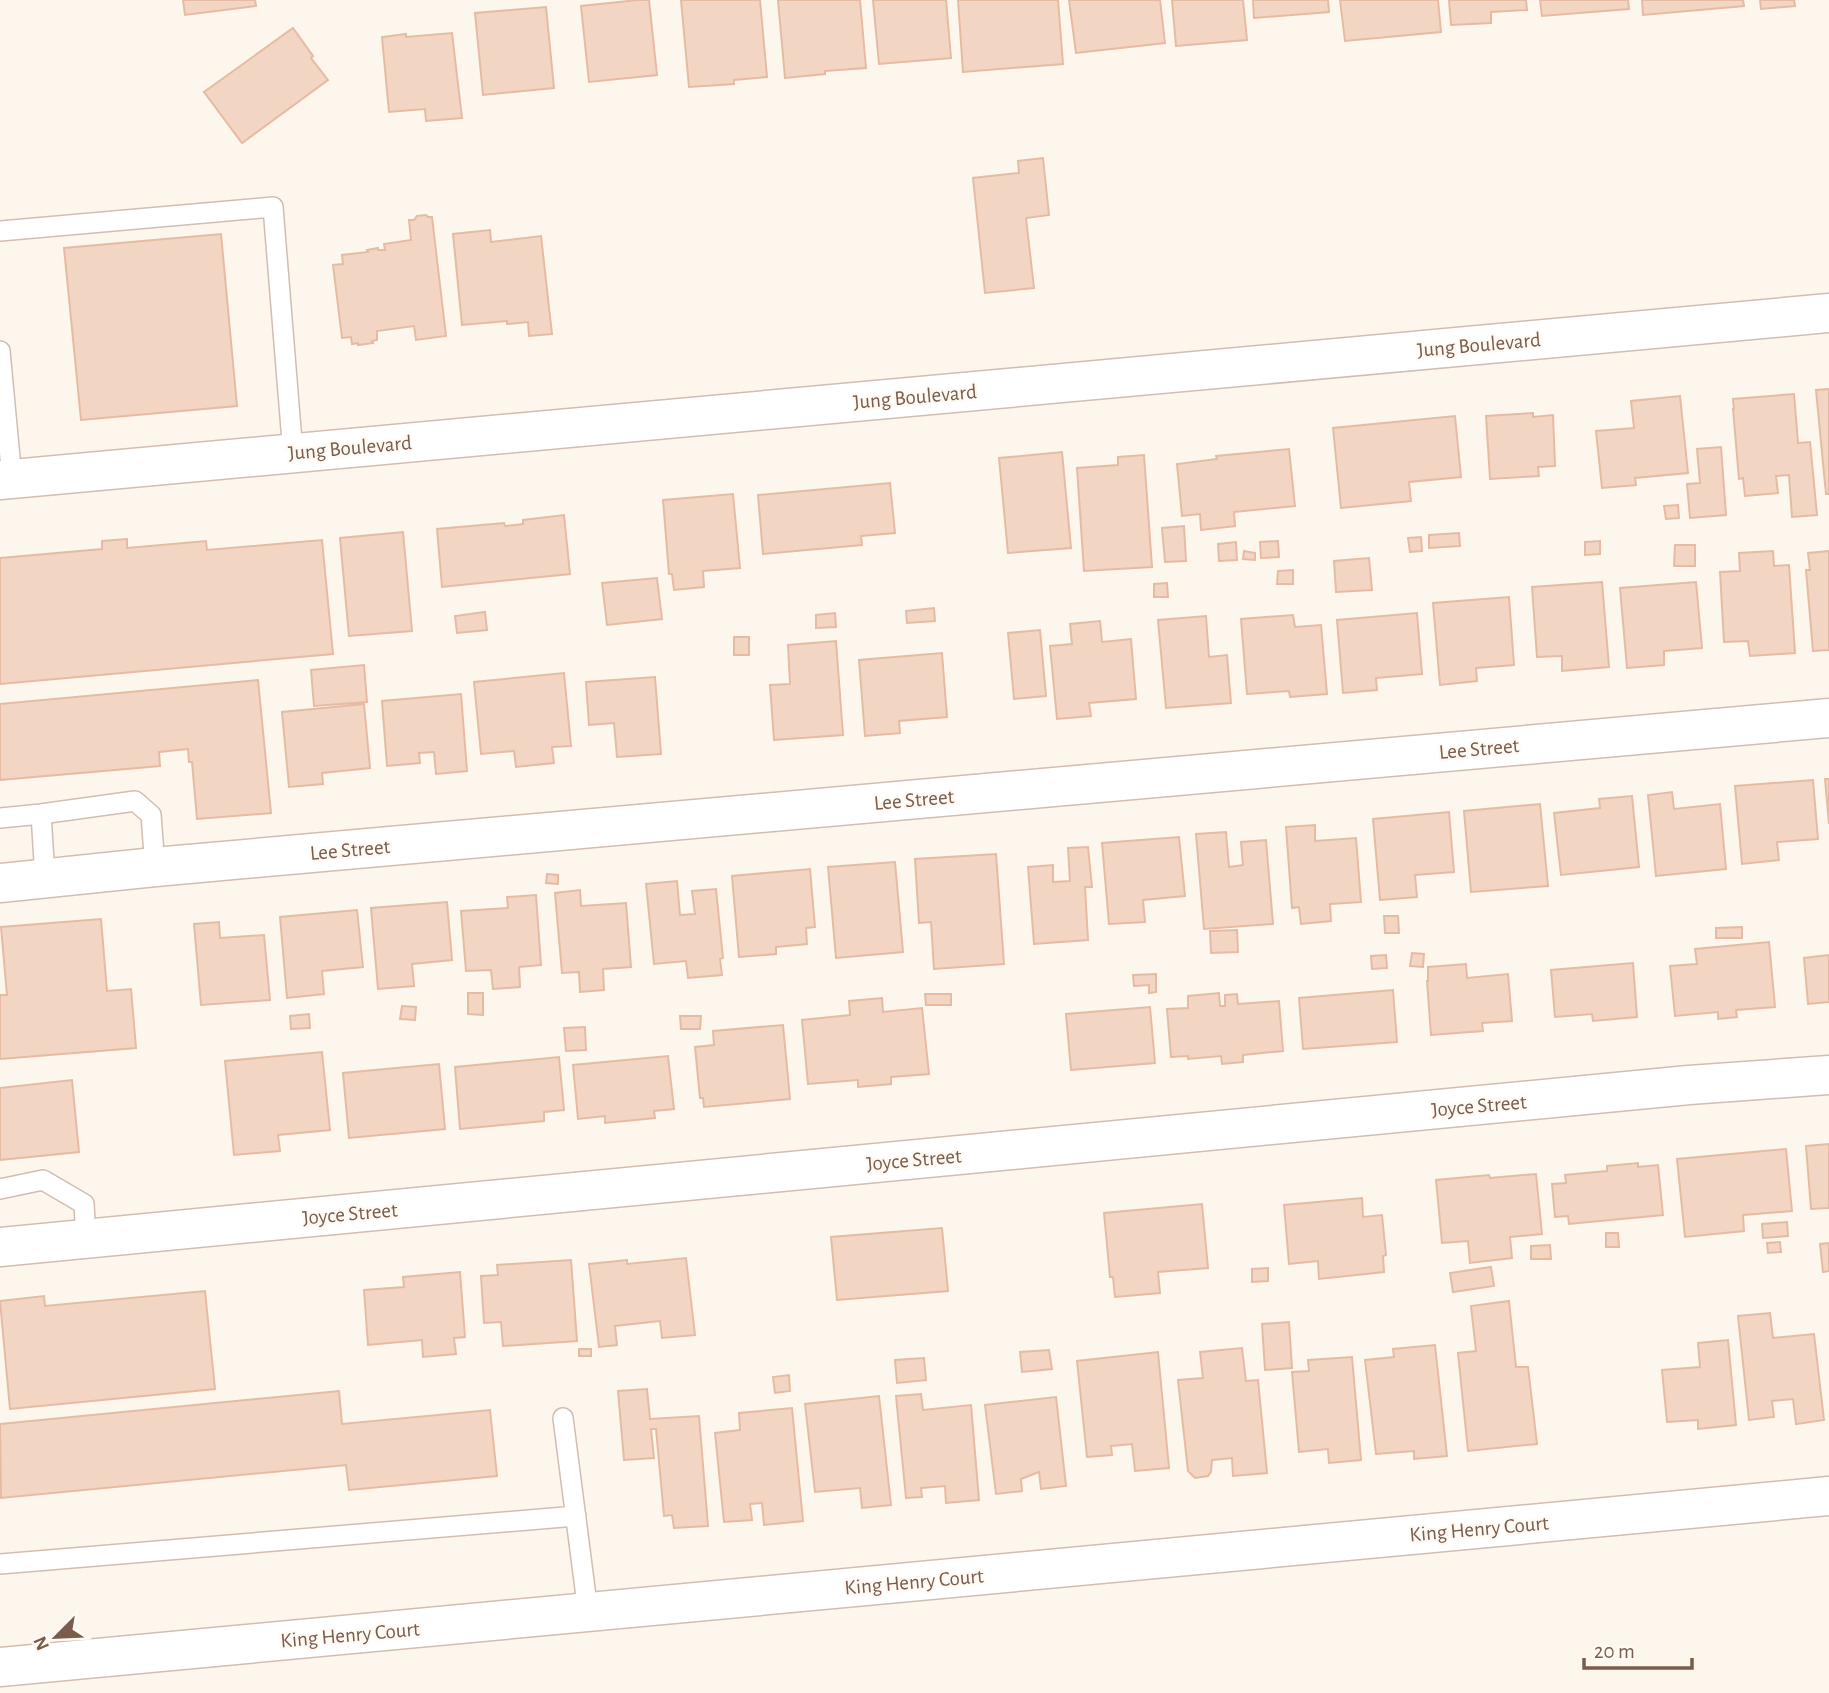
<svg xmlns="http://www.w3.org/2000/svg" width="1829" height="1693" viewBox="0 0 1829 1693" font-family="'Alegreya Sans',sans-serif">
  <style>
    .building { fill: #f3d5c3; stroke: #e6bba3; stroke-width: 2 }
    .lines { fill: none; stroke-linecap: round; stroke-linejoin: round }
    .lane-casing { stroke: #d1beb0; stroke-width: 22 }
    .street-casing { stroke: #d1beb0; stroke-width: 41 }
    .lane { stroke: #fff; stroke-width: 19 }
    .street { stroke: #fff; stroke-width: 38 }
    .labels { text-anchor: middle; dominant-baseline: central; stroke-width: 5; stroke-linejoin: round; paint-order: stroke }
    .street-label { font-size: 21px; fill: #7a5c4d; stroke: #fffaf3 }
  </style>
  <rect width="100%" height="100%" fill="#fdf6ec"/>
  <path class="building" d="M 183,0 L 255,0 L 256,6 L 185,15 Z
    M 638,0 L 649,0 L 657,75 L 589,82 L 581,6 Z
    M 681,0 L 760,0 L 767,77 L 734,80 L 734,84 L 689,87 Z
    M 778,0 L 860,0 L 866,68 L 825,71 L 825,74 L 785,78 Z
    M 873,0 L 946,0 L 951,58 L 879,64 Z
    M 958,0 L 1058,0 L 1063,64 L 963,72 Z
    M 1069,0 L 1160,0 L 1165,43 L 1076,53 Z
    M 1172,0 L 1243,0 L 1247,40 L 1176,46 Z
    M 1253,0 L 1328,0 L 1329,12 L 1254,18 Z
    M 1340,0 L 1438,0 L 1441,32 L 1345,41 Z
    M 1449,0 L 1526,0 L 1527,10 L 1491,12 L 1491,23 L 1451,25 Z
    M 1540,0 L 1628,0 L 1629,9 L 1542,16 Z
    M 1642,0 L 1743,0 L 1744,6 L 1643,15 Z
    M 1760,0 L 1794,0 L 1795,6 L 1761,9 Z
    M 546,7 L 554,88 L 483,95 L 475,13 Z
    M 293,28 L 313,56 L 311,58 L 328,80 L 242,143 L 204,92 Z
    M 452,33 L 462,118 L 426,121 L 425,109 L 389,112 L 382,37 L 406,34 L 406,37 Z
    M 1043,158 L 1049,215 L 1026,218 L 1034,288 L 985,293 L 973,178 L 1019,173 L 1018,161 Z
    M 426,215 L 428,217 L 432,217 L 446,336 L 416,340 L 414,326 L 377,331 L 377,340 L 372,341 L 373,343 L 358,345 L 358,343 L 352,344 L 351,337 L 342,338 L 333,265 L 343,264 L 342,255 L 368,252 L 367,250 L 378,248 L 378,250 L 385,250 L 384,244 L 411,240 L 409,220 L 414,220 L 417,216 Z
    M 490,230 L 491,242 L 541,236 L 552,334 L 529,336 L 528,322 L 507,324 L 507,321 L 462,325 L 453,234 Z
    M 221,234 L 237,406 L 81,420 L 64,248 Z
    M 1829,389 L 1829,494 L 1826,494 L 1816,390 Z
    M 1794,394 L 1798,443 L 1810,442 L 1817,515 L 1792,517 L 1789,475 L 1776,476 L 1778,493 L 1745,496 L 1743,478 L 1739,479 L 1733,409 L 1734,409 L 1733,399 Z
    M 1680,396 L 1688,473 L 1635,478 L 1636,485 L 1602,488 L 1596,431 L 1634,428 L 1631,401 Z
    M 1533,413 L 1533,417 L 1553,415 L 1555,466 L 1538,467 L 1539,476 L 1490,479 L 1486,416 Z
    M 1455,416 L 1461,477 L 1409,482 L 1411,501 L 1341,508 L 1333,428 Z
    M 1721,447 L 1726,515 L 1690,518 L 1687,484 L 1700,483 L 1697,449 Z
    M 1289,449 L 1295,506 L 1234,512 L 1235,526 L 1201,530 L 1200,514 L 1182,516 L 1177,464 L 1217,459 L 1216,456 Z
    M 1062,452 L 1071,548 L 1008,553 L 999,458 Z
    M 1144,455 L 1152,567 L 1084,571 L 1077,468 L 1118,465 L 1118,457 Z
    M 890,483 L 895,533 L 861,536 L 862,545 L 763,554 L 758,495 Z
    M 733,494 L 740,568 L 703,571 L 704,587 L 674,590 L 672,574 L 669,574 L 663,500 Z
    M 1678,505 L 1679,518 L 1666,519 L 1664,506 Z
    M 564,515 L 570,574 L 442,587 L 437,529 L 504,523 L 505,526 L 523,524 L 523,520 Z
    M 1184,526 L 1186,561 L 1165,562 L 1162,528 Z
    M 403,532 L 412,631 L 349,636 L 340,538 Z
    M 1459,533 L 1460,546 L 1429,548 L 1429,535 Z
    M 1421,537 L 1422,551 L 1410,552 L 1408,538 Z
    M 127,539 L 127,548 L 206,541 L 207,550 L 322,540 L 333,654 L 0,684 L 0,558 L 102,549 L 102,541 Z
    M 1278,541 L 1279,557 L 1261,558 L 1260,542 Z
    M 1600,541 L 1600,554 L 1585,555 L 1585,542 Z
    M 1236,542 L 1237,560 L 1219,561 L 1218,544 Z
    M 1675,545 L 1695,545 L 1695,566 L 1674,566 Z
    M 1244,551 L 1255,553 L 1255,560 L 1243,559 Z
    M 1773,551 L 1774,566 L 1789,565 L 1795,653 L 1750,656 L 1748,641 L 1724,642 L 1720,572 L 1740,571 L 1739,553 Z
    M 1829,551 L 1829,650 L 1813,651 L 1806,570 L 1810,570 L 1808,553 Z
    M 1369,558 L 1372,590 L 1336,592 L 1334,561 Z
    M 1293,570 L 1293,584 L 1277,584 L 1278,571 Z
    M 657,578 L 662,619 L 607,625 L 602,583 Z
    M 1602,582 L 1609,667 L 1562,671 L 1562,656 L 1537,657 L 1532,587 Z
    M 1696,582 L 1702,648 L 1664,651 L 1664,665 L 1627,668 L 1620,588 Z
    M 1167,583 L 1168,597 L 1154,597 L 1154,584 Z
    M 1509,597 L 1514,665 L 1476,668 L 1477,681 L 1440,685 L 1433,603 Z
    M 934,608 L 935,621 L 907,623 L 906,611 Z
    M 485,612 L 487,630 L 457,633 L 455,616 Z
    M 835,613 L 836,627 L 816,628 L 816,615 Z
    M 1417,613 L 1422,674 L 1376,678 L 1377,690 L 1343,693 L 1337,620 Z
    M 1293,615 L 1295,627 L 1321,625 L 1327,694 L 1290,697 L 1289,691 L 1247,694 L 1241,619 Z
    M 1206,616 L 1209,657 L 1227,655 L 1231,703 L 1166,708 L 1158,620 Z
    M 1100,621 L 1102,642 L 1131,639 L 1136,699 L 1089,703 L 1091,716 L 1057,719 L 1050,646 L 1072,644 L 1070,624 Z
    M 1040,630 L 1046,696 L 1014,699 L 1008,633 Z
    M 734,637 L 749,637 L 749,655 L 734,655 Z
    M 836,641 L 843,735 L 774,740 L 770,685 L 790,684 L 788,645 Z
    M 942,653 L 947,717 L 899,721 L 900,733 L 865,736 L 859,660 Z
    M 364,665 L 367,702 L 314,706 L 311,670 Z
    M 564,673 L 571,746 L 552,747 L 554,763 L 516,767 L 514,751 L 481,754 L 474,682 Z
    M 655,677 L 661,754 L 617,757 L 614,723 L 589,725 L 586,682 Z
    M 258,680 L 271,813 L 197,819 L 192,762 L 189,762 L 188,749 L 159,752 L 160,766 L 0,780 L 0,704 Z
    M 461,694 L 467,771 L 436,774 L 434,752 L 419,753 L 420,763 L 387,766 L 382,701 Z
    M 364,704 L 370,768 L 322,773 L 323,784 L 289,787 L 282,712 Z
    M 1825,779 L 1829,779 L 1829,824 Z
    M 1813,780 L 1818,839 L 1777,842 L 1779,860 L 1742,864 L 1735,786 Z
    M 1672,792 L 1674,809 L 1720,804 L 1726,869 L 1656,876 L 1648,795 Z
    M 1632,796 L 1639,867 L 1561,875 L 1554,813 L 1600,808 L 1599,799 Z
    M 1540,804 L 1548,886 L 1471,892 L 1464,811 Z
    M 1449,812 L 1454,872 L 1415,875 L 1417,897 L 1380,900 L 1373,819 Z
    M 1315,825 L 1315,841 L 1356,838 L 1361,902 L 1330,904 L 1331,921 L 1301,924 L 1299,907 L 1292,908 L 1286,827 Z
    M 1226,832 L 1229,867 L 1243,865 L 1241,842 L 1266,840 L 1273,924 L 1204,929 L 1196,834 Z
    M 1179,837 L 1185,896 L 1143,900 L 1145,922 L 1109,924 L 1102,843 Z
    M 1088,847 L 1092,887 L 1085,887 L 1088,940 L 1034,944 L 1028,867 L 1053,865 L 1053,882 L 1070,881 L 1068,848 Z
    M 996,854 L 1004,964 L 934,969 L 931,922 L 919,923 L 915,859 Z
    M 895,862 L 903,952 L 836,958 L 828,867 Z
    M 810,869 L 815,927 L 806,928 L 807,944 L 776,947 L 776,954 L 739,957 L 732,876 Z
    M 547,874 L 558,875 L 558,884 L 546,883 Z
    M 677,881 L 680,915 L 695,914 L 692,891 L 716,889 L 723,958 L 720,959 L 722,975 L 688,978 L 686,961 L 654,964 L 646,884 Z
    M 580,890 L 581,906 L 626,903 L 631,967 L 603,969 L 604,990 L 580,992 L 579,972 L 562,973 L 555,893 Z
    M 536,895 L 541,965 L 519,967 L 520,987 L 493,989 L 491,970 L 466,971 L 461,911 L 508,908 L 507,897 Z
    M 447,902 L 452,960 L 412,964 L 414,986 L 378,989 L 371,908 Z
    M 357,910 L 363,967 L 322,971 L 324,994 L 287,998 L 280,917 Z
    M 1384,916 L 1398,916 L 1399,933 L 1385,933 Z
    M 101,919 L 107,991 L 131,989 L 136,1048 L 0,1059 L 0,995 L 7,995 L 1,927 Z
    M 219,922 L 220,938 L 264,935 L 270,1000 L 201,1005 L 194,924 Z
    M 1742,927 L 1742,938 L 1716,938 L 1716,928 Z
    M 1237,930 L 1238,952 L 1211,953 L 1210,931 Z
    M 1769,942 L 1775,1007 L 1736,1010 L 1737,1017 L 1718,1019 L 1718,1012 L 1675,1016 L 1670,966 L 1697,964 L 1695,949 Z
    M 1412,953 L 1424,954 L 1423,967 L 1410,966 Z
    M 1386,955 L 1387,968 L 1372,969 L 1371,956 Z
    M 1829,955 L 1829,1002 L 1808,1004 L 1804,958 Z
    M 1633,963 L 1637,1017 L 1593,1021 L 1592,1014 L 1555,1017 L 1551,970 Z
    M 1466,964 L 1467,978 L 1508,974 L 1512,1021 L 1482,1023 L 1483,1031 L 1431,1035 L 1427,981 L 1428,981 L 1428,967 Z
    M 1156,974 L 1156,992 L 1149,993 L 1149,985 L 1134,986 L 1133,975 Z
    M 1393,990 L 1397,1042 L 1303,1049 L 1299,998 Z
    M 468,993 L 483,993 L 483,1015 L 468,1014 Z
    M 1219,993 L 1220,1006 L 1225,1006 L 1225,995 L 1237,994 L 1238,1004 L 1279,1001 L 1283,1051 L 1243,1055 L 1243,1062 L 1222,1064 L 1221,1056 L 1188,1059 L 1188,1056 L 1171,1057 L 1167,1009 L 1188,1008 L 1188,996 Z
    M 925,994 L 951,994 L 951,1005 L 926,1005 Z
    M 882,998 L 883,1012 L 922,1008 L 929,1074 L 891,1077 L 891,1084 L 858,1087 L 858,1080 L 808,1084 L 802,1020 L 850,1015 L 849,1001 Z
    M 402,1006 L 416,1007 L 415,1020 L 400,1019 Z
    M 1150,1007 L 1155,1063 L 1071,1070 L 1066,1014 Z
    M 309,1014 L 310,1028 L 291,1029 L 290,1016 Z
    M 680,1016 L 701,1016 L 700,1029 L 681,1029 Z
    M 783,1025 L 790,1099 L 704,1107 L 703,1098 L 700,1098 L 695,1047 L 714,1045 L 713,1031 Z
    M 585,1027 L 586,1050 L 566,1051 L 564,1028 Z
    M 322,1052 L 330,1130 L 278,1135 L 280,1151 L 234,1155 L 225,1061 Z
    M 668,1056 L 674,1109 L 654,1111 L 655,1118 L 605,1123 L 605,1116 L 578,1119 L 573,1065 Z
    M 559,1057 L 564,1110 L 544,1112 L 544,1121 L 460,1129 L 455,1067 Z
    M 439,1064 L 445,1129 L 349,1138 L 343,1073 Z
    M 72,1080 L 79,1152 L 0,1160 L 0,1088 Z
    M 1829,1144 L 1829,1208 L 1811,1209 L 1806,1146 Z
    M 1786,1149 L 1792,1211 L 1743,1215 L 1744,1231 L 1685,1237 L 1677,1159 Z
    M 1638,1163 L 1638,1167 L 1658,1165 L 1663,1215 L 1569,1224 L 1568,1216 L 1555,1217 L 1552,1184 L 1566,1183 L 1565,1175 L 1607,1171 L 1607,1166 Z
    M 1536,1174 L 1542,1234 L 1510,1237 L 1512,1258 L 1470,1263 L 1468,1241 L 1442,1243 L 1436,1180 L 1489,1175 L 1490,1178 Z
    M 1362,1198 L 1363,1217 L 1382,1215 L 1386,1255 L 1383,1256 L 1384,1272 L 1319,1279 L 1318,1261 L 1289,1264 L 1284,1205 Z
    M 1202,1204 L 1208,1268 L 1158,1272 L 1160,1293 L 1115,1297 L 1113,1277 L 1110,1277 L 1104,1213 Z
    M 1787,1222 L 1788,1236 L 1763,1238 L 1762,1224 Z
    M 942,1228 L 948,1291 L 837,1300 L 831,1237 Z
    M 1606,1233 L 1618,1233 L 1619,1247 L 1606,1247 Z
    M 1780,1242 L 1781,1252 L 1768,1253 L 1767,1243 Z
    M 1829,1243 L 1829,1271 L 1823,1272 L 1820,1244 Z
    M 1550,1245 L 1551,1259 L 1531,1259 L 1531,1246 Z
    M 686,1258 L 695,1335 L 662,1338 L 660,1321 L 615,1326 L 617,1345 L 599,1347 L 589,1264 L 627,1260 L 627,1264 Z
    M 571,1260 L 577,1341 L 503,1346 L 501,1322 L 484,1323 L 481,1276 L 498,1275 L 497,1265 Z
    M 1491,1267 L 1494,1286 L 1453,1292 L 1450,1273 Z
    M 1268,1268 L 1268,1281 L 1252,1282 L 1252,1269 Z
    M 460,1272 L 465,1337 L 454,1338 L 456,1354 L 423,1357 L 422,1340 L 368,1345 L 364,1290 L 404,1287 L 403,1277 Z
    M 205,1291 L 215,1389 L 10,1409 L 0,1301 L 44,1296 L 45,1306 Z
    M 1509,1301 L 1516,1367 L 1528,1367 L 1537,1444 L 1468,1451 L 1458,1353 L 1476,1351 L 1471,1306 Z
    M 1770,1313 L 1773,1338 L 1814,1334 L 1824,1420 L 1796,1424 L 1793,1399 L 1772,1401 L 1774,1417 L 1749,1420 L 1738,1316 Z
    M 1289,1322 L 1292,1368 L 1265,1370 L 1262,1324 Z
    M 1728,1340 L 1736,1425 L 1698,1429 L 1698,1420 L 1667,1422 L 1662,1370 L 1700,1367 L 1698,1343 Z
    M 1435,1345 L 1447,1456 L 1414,1459 L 1414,1451 L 1376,1454 L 1365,1360 L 1394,1357 L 1393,1349 Z
    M 1242,1348 L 1246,1381 L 1258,1380 L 1267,1473 L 1233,1476 L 1232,1458 L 1212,1460 L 1211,1472 L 1208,1476 L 1195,1478 L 1188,1471 L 1178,1380 L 1203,1378 L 1200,1352 Z
    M 579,1349 L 591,1349 L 591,1356 L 579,1356 Z
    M 1049,1350 L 1052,1369 L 1022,1372 L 1020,1352 Z
    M 1158,1352 L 1169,1468 L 1135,1471 L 1132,1444 L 1111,1446 L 1112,1455 L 1087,1457 L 1077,1361 Z
    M 1352,1357 L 1361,1460 L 1329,1463 L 1328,1449 L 1299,1452 L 1292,1372 L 1309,1371 L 1308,1360 Z
    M 924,1358 L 926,1380 L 897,1383 L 895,1360 Z
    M 789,1375 L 790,1391 L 775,1393 L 773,1377 Z
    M 647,1389 L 650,1419 L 699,1416 L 708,1526 L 674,1528 L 672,1515 L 664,1516 L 656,1429 L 651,1429 L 654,1458 L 624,1460 L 618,1391 Z
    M 339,1391 L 342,1424 L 490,1410 L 497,1476 L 349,1490 L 346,1465 L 1,1498 L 0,1424 Z
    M 921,1394 L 923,1410 L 971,1405 L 979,1500 L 946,1503 L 945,1486 L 921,1488 L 922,1497 L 906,1498 L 896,1396 Z
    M 879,1396 L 891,1505 L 862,1508 L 860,1488 L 815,1492 L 805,1404 Z
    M 1056,1397 L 1066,1486 L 1041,1489 L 1039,1472 L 1021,1479 L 1022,1491 L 996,1494 L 985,1405 Z
    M 792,1408 L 803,1521 L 764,1525 L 762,1503 L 750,1504 L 752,1520 L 724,1522 L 715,1433 L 740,1430 L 739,1413 Z"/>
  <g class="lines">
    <g class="lane-casing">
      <path id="lane" d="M 0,231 L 273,207 L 293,454
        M 0,351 L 12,479
        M 41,814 L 135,801 L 151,815 L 155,867
        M 0,818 L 41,814 L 45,877
        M 0,1189 L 43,1180 L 84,1204 L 86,1239
        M 563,1418 L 588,1612
        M 0,1564 L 576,1516"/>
    </g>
    <g class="street-casing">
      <path id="street" d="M 0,480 L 1829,313
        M 0,883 L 155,867 L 1829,718
        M 0,1247 L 1689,1085 L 1829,1075
        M 0,1667 L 1829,1496"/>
    </g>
    <use href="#lane" class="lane"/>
    <use href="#street" class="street"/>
  </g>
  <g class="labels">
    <g class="street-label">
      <text transform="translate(1479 345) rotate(-5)">Jung Boulevard</text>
      <text transform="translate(915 397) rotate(-5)">Jung Boulevard</text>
      <text transform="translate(350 448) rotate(-5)">Jung Boulevard</text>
      <text transform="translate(1479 749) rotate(-5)">Lee Street</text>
      <text transform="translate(914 800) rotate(-5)">Lee Street</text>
      <text transform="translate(350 850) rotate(-5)">Lee Street</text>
      <text transform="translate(1479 1106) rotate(-5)">Joyce Street</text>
      <text transform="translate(914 1160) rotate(-5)">Joyce Street</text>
      <text transform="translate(350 1214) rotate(-5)">Joyce Street</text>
      <text transform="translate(1479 1529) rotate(-5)">King Henry Court</text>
      <text transform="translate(914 1582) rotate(-5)">King Henry Court</text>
      <text transform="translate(350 1635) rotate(-5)">King Henry Court</text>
    </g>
  </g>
  <g transform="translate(56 1637) rotate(246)" stroke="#fffaf3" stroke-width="5" paint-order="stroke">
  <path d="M0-5L12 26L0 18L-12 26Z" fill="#7a5c4d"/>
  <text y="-10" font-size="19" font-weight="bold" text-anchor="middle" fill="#7a5c4d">N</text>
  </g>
  <path d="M1584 1658v10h108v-10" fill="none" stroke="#7a5c4d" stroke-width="3.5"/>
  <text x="1594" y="1658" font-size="21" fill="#7a5c4d" stroke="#fffaf3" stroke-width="5" paint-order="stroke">20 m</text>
</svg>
